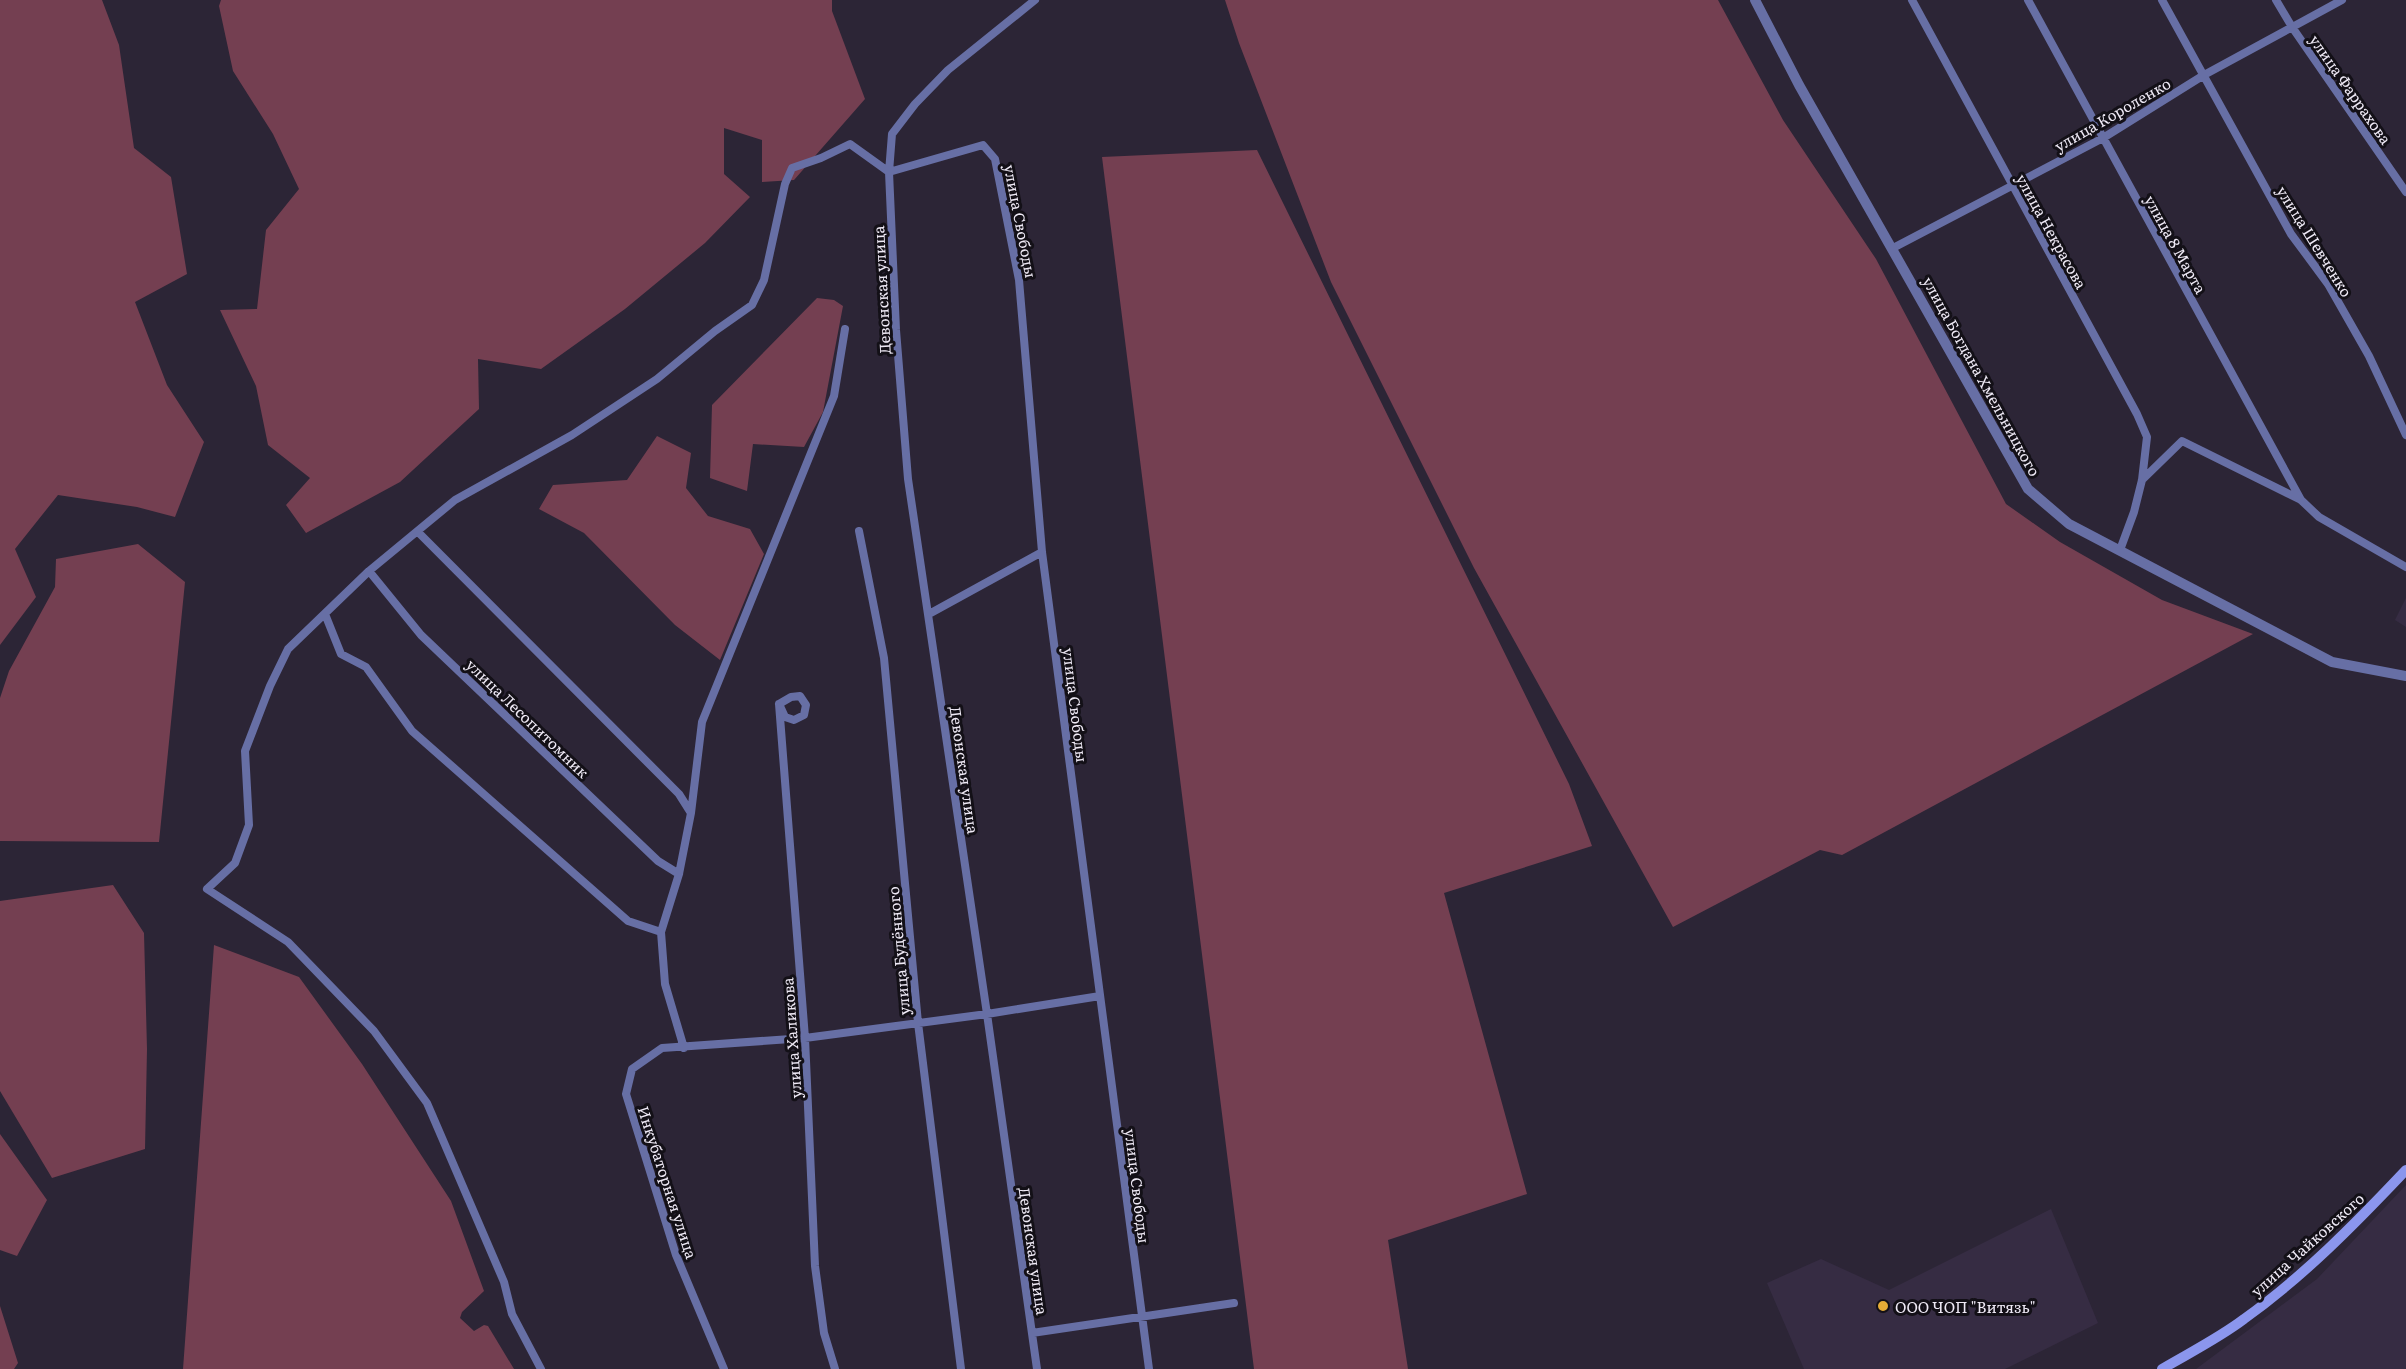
<svg xmlns="http://www.w3.org/2000/svg" width="2406" height="1369" viewBox="0 0 2406 1369" font-family="Literata,serif">
  <style>
    .built { fill: #362c43 }
    .green { fill: #743f51 }
    .lines { fill: none; stroke-linecap: round; stroke-linejoin: round }
    .minor { stroke: #676fa5; stroke-width: 8 }
    .tertiary { stroke: #676fa5; stroke-width: 10 }
    .secondary { stroke: #8b96ed; stroke-width: 10 }
    .poi-dot { fill: #e6ac36; stroke: #131017; stroke-width: 2 }
    .labels { text-anchor: middle; dominant-baseline: central; stroke-width: 6; stroke-linejoin: round; paint-order: stroke }
    .street-label { font-size: 15px; fill: #efeaf6; stroke: #131017 }
    .poi-label { font-size: 15px; fill: #efeaf6; stroke: #131017; text-anchor: start }
  </style>
  <rect width="100%" height="100%" fill="#2c2536"/>
  <path class="built" d="M 2406,598 L 2406,627 L 2395,620 Z
    M 2406,1185 L 2406,1369 L 2196,1369 L 2317,1279 Z
    M 2051,1209 L 2098,1323 L 2005,1369 L 1804,1369 L 1767,1283 L 1821,1259 L 1889,1290 Z"/>
  <path class="green" d="M 0,0 L 102,0 L 119,45 L 134,148 L 171,177 L 187,274 L 135,302 L 167,385 L 204,442 L 175,517 L 137,507 L 58,495 L 15,549 L 36,597 L 0,645 Z
    M 221,0 L 832,0 L 832,11 L 865,99 L 794,180 L 762,182 L 762,140 L 724,128 L 724,174 L 750,197 L 705,243 L 625,309 L 541,369 L 478,359 L 479,409 L 400,482 L 306,533 L 286,505 L 310,478 L 268,445 L 256,386 L 220,310 L 257,309 L 266,230 L 299,189 L 273,134 L 233,71 L 219,6 Z
    M 1225,0 L 1718,0 L 1783,120 L 1876,259 L 2006,504 L 2060,542 L 2162,600 L 2253,634 L 1842,855 L 1820,850 L 1673,927 L 1474,568 L 1331,282 L 1239,43 Z
    M 1257,150 L 1569,784 L 1592,846 L 1444,893 L 1527,1194 L 1388,1240 L 1408,1369 L 1254,1369 L 1102,157 Z
    M 817,298 L 834,300 L 843,306 L 823,412 L 804,447 L 753,444 L 747,491 L 710,478 L 712,405 Z
    M 657,436 L 691,453 L 686,488 L 708,516 L 750,529 L 764,554 L 720,660 L 675,625 L 584,533 L 539,509 L 553,485 L 627,480 Z
    M 138,544 L 185,582 L 159,842 L 0,841 L 0,698 L 9,671 L 55,587 L 56,559 Z
    M 113,885 L 144,933 L 147,1049 L 145,1149 L 52,1178 L 0,1091 L 0,901 Z
    M 214,945 L 299,977 L 362,1064 L 451,1201 L 484,1291 L 462,1312 L 460,1318 L 474,1331 L 484,1325 L 488,1326 L 514,1369 L 183,1369 Z
    M 0,1134 L 47,1200 L 17,1256 L 0,1250 Z
    M 0,1306 L 18,1363 L 14,1369 L 0,1369 Z"/>
  <g class="lines">
    <path class="minor" d="M 1035,0 L 948,70 L 915,104 L 892,134 L 889,172 L 896,330 L 908,479 L 987,1014 L 1037,1369
      M 1912,0 L 2137,414 L 2147,437 L 2142,480 L 2134,512 L 2120,550
      M 2028,0 L 2301,500
      M 2162,0 L 2291,234 L 2328,284 L 2369,356 L 2406,435
      M 2276,0 L 2292,27 L 2406,192
      M 889,172 L 983,145 L 995,159 L 1019,280 L 1042,552 L 1149,1369
      M 1893,248 L 2103,138 L 2204,75 L 2342,0
      M 2142,480 L 2182,441 L 2301,500 L 2319,517 L 2406,567
      M 859,531 L 884,658 L 918,1023 L 961,1369
      M 418,532 L 679,794 L 691,813 L 679,874 L 661,932 L 665,984 L 684,1048
      M 369,571 L 421,635 L 658,861 L 679,874
      M 325,614 L 341,654 L 366,667 L 412,731 L 628,921 L 661,932
      M 929,614 L 1042,552
      M 800,696 L 806,705 L 804,715 L 794,720 L 785,717 L 779,704 L 791,697 Z
      M 779,704 L 805,1038 L 815,1266 L 824,1333 L 835,1369
      M 691,813 L 702,722 L 834,396 L 845,329
      M 1032,1333 L 1234,1303
      M 541,1369 L 512,1314 L 504,1282 L 427,1103 L 374,1031 L 288,942 L 207,889 L 235,863 L 249,825 L 245,751 L 270,686 L 288,649 L 369,571 L 455,500 L 572,435 L 657,379 L 715,331 L 752,305 L 764,280 L 785,184 L 792,168 L 821,158 L 850,144 L 889,172
      M 724,1369 L 676,1255 L 626,1094 L 632,1069 L 662,1048 L 805,1038 L 987,1014 L 1100,996"/>
    <path class="tertiary" d="M 1755,0 L 1799,85 L 2028,489 L 2069,524 L 2332,662 L 2406,676"/>
    <path class="secondary" d="M 2162,1369 C 2189,1353 2219,1338 2244,1319 C 2304,1276 2355,1224 2406,1170"/>
  </g>
  <circle class="poi-dot" cx="1883" cy="1306" r="6"/>
  <g class="labels">
    <g class="street-label">
      <text transform="translate(2351 89) rotate(55)">улица Фаррахова</text>
      <text transform="translate(2112 114) rotate(-30)">улица Короленко</text>
      <text transform="translate(1021 221) rotate(79)">улица Свободы</text>
      <text transform="translate(2052 231) rotate(61)">улица Некрасова</text>
      <text transform="translate(2315 241) rotate(58)">улица Шевченко</text>
      <text transform="translate(2176 244) rotate(61)">улица 8 Марта</text>
      <text transform="translate(881 290) rotate(-93)">Девонская улица</text>
      <text transform="translate(1982 376) rotate(61)">улица Богдана Хмельницкого</text>
      <text transform="translate(1076 705) rotate(83)">улица Свободы</text>
      <text transform="translate(528 718) rotate(44)">улица Лесопитомник</text>
      <text transform="translate(965 770) rotate(82)">Девонская улица</text>
      <text transform="translate(898 951) rotate(-95)">улица Будённого</text>
      <text transform="translate(791 1038) rotate(-94)">улица Халикова</text>
      <text transform="translate(668 1182) rotate(72)">Инкубаторная улица</text>
      <text transform="translate(1138 1186) rotate(83)">улица Свободы</text>
      <text transform="translate(2307 1244) rotate(-42)">улица Чайковского</text>
      <text transform="translate(1034 1251) rotate(82)">Девонская улица</text>
    </g>
    <g class="poi-label">
      <text x="1895" y="1306">ООО ЧОП "Витязь"</text>
    </g>
  </g>
</svg>
